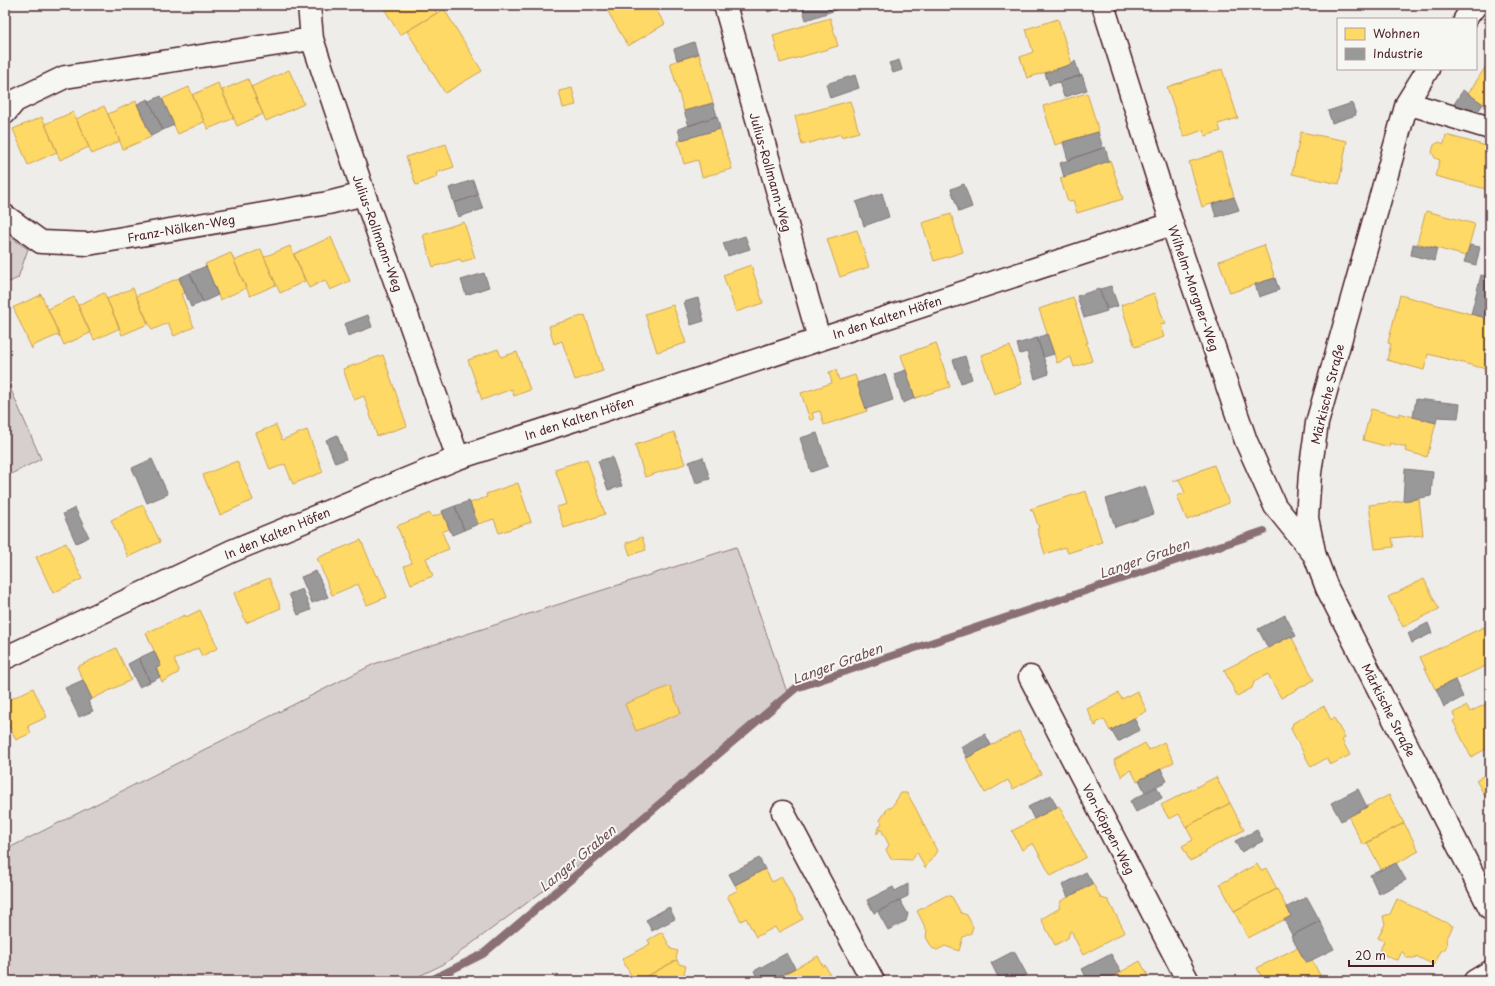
<svg xmlns="http://www.w3.org/2000/svg" width="1495" height="986" viewBox="0 0 1495 986" font-family="'Playpen Sans',sans-serif">
  <style>
    .green { fill: #d7cfce; stroke: #90777c }
    .homes { fill: #ffd966; stroke: #c9a154 }
    .industry { fill: #999; stroke: #817478 }
    .lines { fill: none; stroke-linecap: round; stroke-linejoin: round }
    .stream { stroke: #8a6f74; stroke-width: 8 }
    .minor-casing { stroke: #4a1f2b; stroke-width: 25 }
    .minor { stroke: #f6f6f2; stroke-width: 22 }
    .labels { text-anchor: middle; dominant-baseline: central; stroke-width: 4; stroke-linejoin: round; paint-order: stroke }
    .street-label { font-size: 12px; fill: #4a1f2b; stroke: #f6f6f2 }
    .water-label { font-size: 13px; font-style: italic; fill: #6f4e56; stroke: #f6f6f2 }
  </style>
  <rect width="100%" height="100%" fill="#efedea"/>
  <filter id="ink" filterUnits="userSpaceOnUse"><feTurbulence type="fractalNoise" baseFrequency=".025" numOctaves="2"/><feDisplacementMap in="SourceGraphic" scale="8" xChannelSelector="R" yChannelSelector="G"/><feConvolveMatrix kernelMatrix="1 2 1 2 8 2 1 2 1" color-interpolation-filters="sRGB"/></filter>
  <g filter="url(#ink)">
    <path class="green" d="M 5,232 L 13,239 L 28,249 L 18,278 L 5,284 Z
      M 5,376 L 41,459 L 5,477 Z
      M 736,547 L 788,695 L 649,813 L 444,964 L 409,981 L 5,981 L 5,850 L 374,664 Z"/>
    <path class="homes" d="M 382,5 L 432,5 L 437,13 L 400,35 Z
      M 604,5 L 653,5 L 665,24 L 628,46 Z
      M 444,9 L 482,71 L 445,93 L 407,31 Z
      M 830,18 L 838,46 L 780,63 L 773,35 Z
      M 1058,19 L 1072,64 L 1027,78 L 1020,57 L 1033,52 L 1026,29 Z
      M 699,54 L 713,103 L 684,111 L 670,63 Z
      M 1488,63 L 1490,64 L 1490,108 L 1468,94 Z
      M 1222,69 L 1238,118 L 1218,124 L 1221,131 L 1205,136 L 1203,130 L 1184,137 L 1167,87 Z
      M 289,70 L 304,104 L 266,121 L 251,87 Z
      M 248,79 L 263,114 L 237,126 L 222,90 Z
      M 218,83 L 234,118 L 208,129 L 192,95 Z
      M 189,87 L 204,122 L 178,134 L 162,99 Z
      M 572,88 L 576,105 L 563,108 L 559,91 Z
      M 1087,93 L 1099,132 L 1055,145 L 1043,106 Z
      M 136,101 L 151,137 L 123,149 L 108,114 Z
      M 850,101 L 859,132 L 841,137 L 841,134 L 802,145 L 795,116 Z
      M 104,106 L 120,141 L 92,154 L 76,119 Z
      M 73,112 L 89,147 L 60,160 L 45,124 Z
      M 42,117 L 57,152 L 28,165 L 13,129 Z
      M 720,129 L 732,169 L 702,177 L 698,160 L 684,164 L 678,141 Z
      M 1301,132 L 1347,141 L 1339,184 L 1292,174 Z
      M 1446,135 L 1490,147 L 1490,175 L 1486,189 L 1435,176 L 1440,160 L 1435,158 L 1432,152 L 1434,145 L 1439,142 L 1444,144 Z
      M 446,144 L 454,167 L 436,173 L 437,177 L 416,185 L 406,157 Z
      M 1221,152 L 1234,197 L 1202,207 L 1189,162 Z
      M 1110,160 L 1123,199 L 1077,213 L 1073,200 L 1068,202 L 1060,178 Z
      M 1426,211 L 1475,224 L 1466,256 L 1417,243 Z
      M 951,214 L 963,252 L 934,261 L 922,223 Z
      M 464,222 L 475,258 L 461,262 L 460,259 L 433,267 L 423,235 Z
      M 857,230 L 869,267 L 840,277 L 827,239 Z
      M 331,237 L 350,281 L 330,290 L 325,280 L 309,288 L 294,254 Z
      M 1264,245 L 1275,278 L 1230,293 L 1219,261 Z
      M 290,246 L 305,281 L 280,293 L 264,257 Z
      M 261,249 L 276,285 L 250,296 L 234,261 Z
      M 231,253 L 246,288 L 220,300 L 205,264 Z
      M 751,265 L 763,303 L 736,312 L 723,275 Z
      M 179,278 L 185,293 L 181,294 L 194,327 L 174,336 L 168,323 L 152,330 L 136,296 Z
      M 133,288 L 148,324 L 122,335 L 107,299 Z
      M 104,293 L 120,328 L 94,340 L 78,305 Z
      M 1154,293 L 1165,324 L 1160,325 L 1164,337 L 1135,347 L 1121,305 Z
      M 40,294 L 41,294 L 60,337 L 58,335 L 32,346 L 32,349 L 13,307 L 14,307 L 41,295 Z
      M 1400,295 L 1490,319 L 1490,354 L 1486,369 L 1428,354 L 1424,370 L 1387,360 L 1391,344 L 1388,343 Z
      M 74,297 L 90,333 L 64,345 L 48,309 Z
      M 1073,297 L 1088,343 L 1086,343 L 1092,361 L 1074,367 L 1071,357 L 1057,363 L 1039,309 Z
      M 673,305 L 686,343 L 657,352 L 645,314 Z
      M 585,315 L 603,371 L 575,380 L 562,341 L 554,344 L 549,326 Z
      M 936,343 L 950,387 L 915,398 L 901,355 Z
      M 1010,346 L 1022,384 L 994,394 L 981,355 Z
      M 498,349 L 501,357 L 517,352 L 530,390 L 514,396 L 512,389 L 482,400 L 468,360 Z
      M 383,355 L 407,426 L 377,436 L 364,396 L 354,400 L 343,369 Z
      M 836,370 L 839,380 L 855,375 L 867,411 L 824,425 L 820,411 L 812,413 L 814,419 L 810,420 L 801,393 L 832,383 L 829,372 Z
      M 1371,409 L 1399,416 L 1399,413 L 1436,423 L 1427,457 L 1405,451 L 1406,447 L 1390,443 L 1389,447 L 1363,440 Z
      M 276,425 L 282,440 L 307,430 L 323,472 L 293,484 L 285,464 L 270,470 L 256,433 Z
      M 674,432 L 685,464 L 645,477 L 635,445 Z
      M 587,459 L 605,514 L 564,528 L 557,507 L 567,504 L 555,469 Z
      M 237,461 L 253,500 L 220,515 L 203,475 Z
      M 1214,465 L 1229,503 L 1187,520 L 1177,496 L 1185,493 L 1179,479 L 1172,482 Z
      M 518,483 L 531,522 L 499,533 L 494,519 L 478,524 L 470,503 L 487,497 L 486,494 Z
      M 1086,491 L 1102,542 L 1068,553 L 1065,547 L 1045,554 L 1037,529 L 1039,528 L 1033,511 L 1031,511 L 1030,509 Z
      M 1419,499 L 1423,535 L 1392,538 L 1394,547 L 1375,549 L 1369,505 Z
      M 143,505 L 160,542 L 128,557 L 111,520 Z
      M 430,513 L 432,517 L 443,513 L 449,529 L 442,532 L 449,549 L 426,558 L 433,576 L 411,584 L 404,566 L 412,563 L 397,526 Z
      M 642,537 L 646,550 L 630,555 L 626,543 Z
      M 361,540 L 376,576 L 378,575 L 387,597 L 367,605 L 358,584 L 332,595 L 317,558 Z
      M 66,543 L 82,579 L 53,593 L 36,557 Z
      M 269,578 L 281,608 L 246,623 L 234,593 Z
      M 1424,579 L 1439,609 L 1403,627 L 1388,597 Z
      M 200,610 L 218,648 L 202,656 L 198,648 L 174,660 L 179,670 L 178,673 L 162,682 L 156,668 L 161,666 L 146,633 L 185,615 L 186,617 Z
      M 1484,627 L 1490,641 L 1490,664 L 1435,689 L 1420,657 Z
      M 1291,636 L 1314,680 L 1281,698 L 1268,674 L 1254,682 L 1252,688 L 1237,696 L 1224,670 Z
      M 116,648 L 131,680 L 92,699 L 77,667 Z
      M 670,686 L 681,713 L 636,731 L 625,704 Z
      M 33,688 L 47,717 L 28,726 L 31,733 L 16,740 L 5,717 L 5,702 Z
      M 1137,691 L 1147,711 L 1110,731 L 1104,719 L 1096,723 L 1097,725 L 1095,726 L 1087,709 L 1118,693 L 1122,699 Z
      M 1490,702 L 1490,747 L 1471,757 L 1453,721 L 1456,719 L 1453,713 L 1467,706 L 1470,712 Z
      M 1324,706 L 1331,720 L 1334,718 L 1345,738 L 1342,740 L 1350,755 L 1330,765 L 1327,758 L 1311,767 L 1291,729 L 1293,723 Z
      M 1019,731 L 1041,774 L 1013,789 L 1008,780 L 985,793 L 966,758 Z
      M 1164,742 L 1174,762 L 1137,781 L 1131,770 L 1123,774 L 1124,775 L 1122,777 L 1114,760 L 1145,743 L 1149,750 Z
      M 1490,772 L 1490,805 L 1476,780 Z
      M 1216,777 L 1230,803 L 1186,827 L 1179,814 L 1169,819 L 1161,805 Z
      M 901,793 L 907,793 L 916,809 L 937,851 L 925,868 L 917,852 L 912,860 L 891,859 L 886,850 L 889,845 L 881,829 L 877,834 L 877,831 L 882,823 L 880,820 L 888,808 L 891,808 Z
      M 1389,795 L 1404,823 L 1363,845 L 1348,816 Z
      M 1230,803 L 1244,830 L 1205,851 L 1206,853 L 1190,861 L 1182,846 L 1193,840 L 1186,827 Z
      M 1059,806 L 1086,857 L 1051,876 L 1033,843 L 1022,850 L 1012,831 Z
      M 1404,823 L 1419,851 L 1382,871 L 1367,842 Z
      M 1257,864 L 1261,871 L 1266,868 L 1277,889 L 1234,911 L 1220,884 Z
      M 765,869 L 772,882 L 782,877 L 803,919 L 779,932 L 778,932 L 775,927 L 756,937 L 746,918 L 741,921 L 727,896 L 738,890 L 735,885 Z
      M 1093,884 L 1101,898 L 1108,900 L 1125,932 L 1083,955 L 1073,935 L 1073,933 L 1070,931 L 1068,938 L 1055,945 L 1041,919 L 1060,908 L 1059,906 L 1061,901 Z
      M 1277,889 L 1291,916 L 1248,938 L 1234,911 Z
      M 947,895 L 952,897 L 961,913 L 967,915 L 973,927 L 971,933 L 963,937 L 959,951 L 945,946 L 937,950 L 932,948 L 926,937 L 927,931 L 917,911 Z
      M 1397,899 L 1453,926 L 1446,940 L 1447,944 L 1445,949 L 1441,951 L 1434,965 L 1416,956 L 1416,958 L 1407,958 L 1402,951 L 1398,960 L 1393,959 L 1379,952 L 1384,941 L 1378,938 L 1385,924 L 1383,916 L 1390,914 Z
      M 662,932 L 671,949 L 678,951 L 676,958 L 677,960 L 638,981 L 634,981 L 622,959 L 650,944 L 648,940 Z
      M 1298,947 L 1306,963 L 1312,960 L 1323,981 L 1264,981 L 1257,968 Z
      M 818,956 L 823,966 L 825,965 L 833,981 L 771,981 Z
      M 677,960 L 679,964 L 686,966 L 684,973 L 688,981 L 638,981 Z
      M 1140,961 L 1151,981 L 1103,981 L 1121,972 Z"/>
    <path class="industry" d="M 766,5 L 788,5 L 768,12 Z
      M 806,5 L 835,5 L 836,10 L 806,20 L 802,6 Z
      M 694,42 L 698,54 L 677,60 L 674,49 Z
      M 899,60 L 902,70 L 893,73 L 889,63 Z
      M 1075,61 L 1080,76 L 1049,85 L 1045,73 L 1072,64 L 1072,63 Z
      M 855,75 L 859,88 L 830,98 L 826,84 Z
      M 1082,75 L 1087,90 L 1064,97 L 1059,82 Z
      M 1463,90 L 1483,104 L 1475,116 L 1451,109 Z
      M 161,96 L 174,125 L 163,130 L 148,99 L 150,101 Z
      M 148,99 L 163,130 L 151,136 L 137,104 Z
      M 713,103 L 717,116 L 689,126 L 684,111 Z
      M 1352,103 L 1356,115 L 1332,123 L 1328,111 Z
      M 717,116 L 720,129 L 681,140 L 678,129 Z
      M 1098,132 L 1103,148 L 1068,160 L 1063,142 Z
      M 1105,147 L 1109,161 L 1064,177 L 1060,163 Z
      M 473,180 L 478,195 L 454,203 L 449,188 Z
      M 964,184 L 972,207 L 959,212 L 951,189 Z
      M 882,193 L 889,217 L 864,226 L 856,202 Z
      M 478,195 L 483,209 L 458,217 L 454,203 Z
      M 1234,197 L 1239,210 L 1216,217 L 1212,204 Z
      M 745,236 L 750,249 L 728,256 L 723,243 Z
      M 1413,244 L 1437,248 L 1434,261 L 1411,255 Z
      M 1470,245 L 1480,247 L 1476,265 L 1464,262 Z
      M 206,266 L 218,295 L 203,302 L 190,273 Z
      M 190,273 L 203,302 L 191,307 L 179,278 Z
      M 484,273 L 489,287 L 466,295 L 461,280 Z
      M 1481,275 L 1490,277 L 1490,319 L 1471,314 Z
      M 1275,278 L 1279,290 L 1259,297 L 1255,284 Z
      M 1111,286 L 1118,306 L 1107,309 L 1100,289 Z
      M 1099,289 L 1107,311 L 1084,318 L 1077,296 Z
      M 698,298 L 704,321 L 691,325 L 684,302 Z
      M 368,315 L 372,327 L 348,336 L 344,324 Z
      M 1047,334 L 1054,354 L 1044,357 L 1037,338 Z
      M 1037,338 L 1049,374 L 1035,379 L 1027,352 L 1020,354 L 1017,344 Z
      M 965,356 L 972,379 L 961,383 L 953,360 Z
      M 906,370 L 915,398 L 903,403 L 894,374 Z
      M 885,374 L 893,400 L 866,409 L 857,383 Z
      M 1416,399 L 1460,404 L 1458,418 L 1437,417 L 1436,423 L 1413,417 Z
      M 817,433 L 828,466 L 811,472 L 800,438 Z
      M 337,435 L 346,459 L 335,463 L 326,440 Z
      M 612,457 L 622,486 L 608,490 L 598,461 Z
      M 703,457 L 710,479 L 696,483 L 689,462 Z
      M 152,459 L 168,494 L 147,503 L 132,468 Z
      M 1405,469 L 1433,472 L 1431,496 L 1403,501 Z
      M 1145,486 L 1154,514 L 1115,527 L 1106,499 Z
      M 469,501 L 478,524 L 464,530 L 455,506 Z
      M 455,506 L 464,530 L 452,535 L 442,511 Z
      M 75,508 L 89,537 L 76,543 L 63,514 Z
      M 316,571 L 328,597 L 312,603 L 301,577 Z
      M 302,589 L 311,610 L 298,615 L 289,594 Z
      M 1285,615 L 1296,636 L 1292,638 L 1291,636 L 1268,648 L 1258,629 Z
      M 1428,623 L 1432,633 L 1412,643 L 1408,633 Z
      M 154,651 L 161,666 L 156,668 L 160,677 L 150,682 L 139,658 Z
      M 139,658 L 150,682 L 139,687 L 128,664 Z
      M 83,680 L 92,699 L 88,701 L 93,711 L 79,717 L 65,688 Z
      M 1455,680 L 1463,697 L 1444,707 L 1436,689 Z
      M 1134,718 L 1140,730 L 1118,742 L 1111,730 Z
      M 985,734 L 991,745 L 967,758 L 961,747 Z
      M 1161,769 L 1167,781 L 1145,792 L 1139,780 Z
      M 1157,787 L 1162,798 L 1136,812 L 1130,801 Z
      M 1358,789 L 1367,807 L 1341,821 L 1331,803 Z
      M 1051,795 L 1057,807 L 1034,819 L 1028,807 Z
      M 1257,830 L 1263,841 L 1241,852 L 1235,841 Z
      M 759,858 L 765,869 L 735,885 L 729,874 Z
      M 1396,863 L 1406,880 L 1379,894 L 1370,875 Z
      M 1086,872 L 1093,884 L 1068,897 L 1062,885 Z
      M 908,884 L 908,896 L 874,913 L 867,900 L 893,887 L 895,891 Z
      M 1307,897 L 1320,921 L 1292,935 L 1284,920 L 1291,916 L 1287,907 Z
      M 900,900 L 908,914 L 906,921 L 888,930 L 878,912 Z
      M 669,907 L 675,919 L 652,931 L 646,920 Z
      M 1320,921 L 1334,949 L 1306,963 L 1291,936 Z
      M 1014,951 L 1027,975 L 1015,981 L 1011,981 L 1007,975 L 999,979 L 991,963 Z
      M 787,953 L 795,968 L 770,981 L 759,981 L 754,971 Z
      M 1111,954 L 1121,972 L 1103,981 L 1088,981 L 1082,969 Z"/>
    <g class="lines">
      <path class="stream" d="M 429,981 L 483,954 L 796,688 L 1264,531"/>
      <g class="minor-casing">
        <path id="minor" d="M 309,5 L 312,39 L 364,194 L 458,458
          M 725,5 L 819,339
          M 1103,5 L 1172,224 L 1246,441 L 1275,506 L 1313,553
          M 1465,19 L 1476,5
          M 1428,69 L 1407,103 L 1317,423 L 1310,473 L 1307,518 L 1315,556 L 1327,588 L 1490,908
          M 1407,103 L 1490,128
          M 5,113 L 15,101 L 65,77 L 312,39
          M 5,216 L 41,242 L 88,244 L 328,203 L 364,194
          M 5,658 L 232,551 L 458,458 L 1172,224
          M 1030,677 L 1188,981
          M 783,812 L 873,981
          M 1475,981 L 1490,972"/>
      </g>
      <use href="#minor" class="minor"/>
    </g>
  </g>
  <g class="labels">
    <g class="street-label">
      <text transform="translate(771 172) rotate(74)">Julius-Rollmann-Weg</text>
      <text transform="translate(181 228) rotate(-10)">Franz-Nölken-Weg</text>
      <text transform="translate(378 233) rotate(70)">Julius-Rollmann-Weg</text>
      <text transform="translate(1194 288) rotate(71)">Wilhelm-Morgner-Weg</text>
      <text transform="translate(887 317) rotate(-18)">In den Kalten Höfen</text>
      <text transform="translate(1327 394) rotate(-76)">Märkische Straße</text>
      <text transform="translate(579 418) rotate(-18)">In den Kalten Höfen</text>
      <text transform="translate(277 533) rotate(-23)">In den Kalten Höfen</text>
      <text transform="translate(1389 710) rotate(63)">Märkische Straße</text>
      <text transform="translate(1109 829) rotate(63)">Von-Köppen-Weg</text>
    </g>
    <g class="water-label">
      <text transform="translate(1144 558) rotate(-19)">Langer Graben</text>
      <text transform="translate(837 663) rotate(-20)">Langer Graben</text>
      <text transform="translate(577 858) rotate(-40)">Langer Graben</text>
    </g>
  </g>
  <rect width="1495" height="986" fill="none" stroke="#f6f6f2" stroke-width="20"/>
  <rect x="10" y="10" width="1475" height="966" fill="none" stroke="#4a1f2b" stroke-width="1.5" filter="url(#ink)"/>
  <rect x="1337" y="18" width="140" height="52" fill="#f6f6f2" stroke="#b1a0a2"/>
  <rect x="1345" y="28" width="20" height="12" fill="#ffd966" stroke="#b1a0a2"/>
  <text x="1373" y="38" font-size="12" fill="#4a1f2b">Wohnen</text>
  <rect x="1345" y="48" width="20" height="12" fill="#999999" stroke="#b1a0a2"/>
  <text x="1373" y="58" font-size="12" fill="#4a1f2b">Industrie</text>
  <path d="M1349 960v6h84v-6" fill="none" stroke="#4a1f2b" stroke-width="2"/>
  <text x="1355" y="960" font-size="12" fill="#4a1f2b" stroke="#f6f6f2" stroke-width="3" paint-order="stroke">20 m</text>
</svg>
